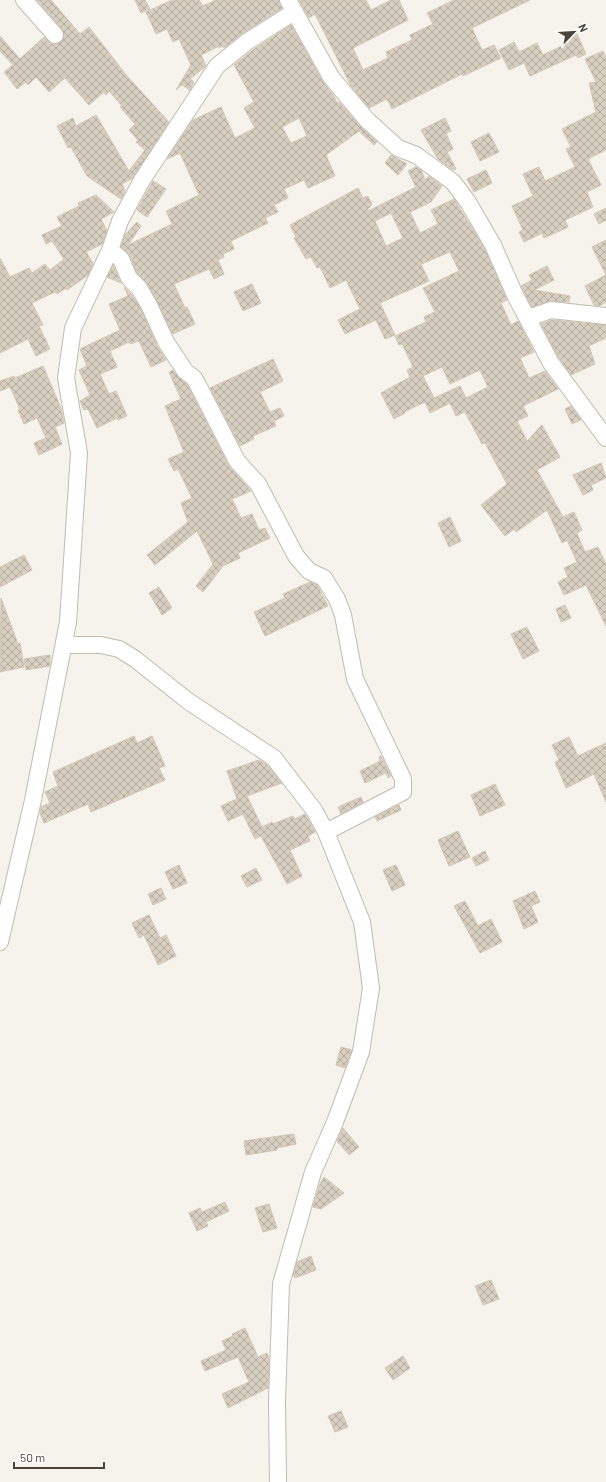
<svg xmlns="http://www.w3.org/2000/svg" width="606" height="1482" viewBox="0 0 606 1482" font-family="Barlow,sans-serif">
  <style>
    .building { fill: url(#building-cross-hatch); stroke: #d3c7b4; fill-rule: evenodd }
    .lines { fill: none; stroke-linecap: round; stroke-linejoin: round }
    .minor-casing { stroke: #c2bbae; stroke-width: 18 }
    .minor { stroke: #fff; stroke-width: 16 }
  </style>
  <defs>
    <pattern id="building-cross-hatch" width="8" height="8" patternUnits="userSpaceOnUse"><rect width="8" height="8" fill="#d8cfc1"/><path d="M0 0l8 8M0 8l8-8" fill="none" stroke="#b1aa9e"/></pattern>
  </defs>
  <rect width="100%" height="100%" fill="#f6f3ec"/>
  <path class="building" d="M 37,0 L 51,0 L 80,34 L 89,27 L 127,76 L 169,122 L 133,178 L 122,184 L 125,191 L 121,199 L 87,176 L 71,147 L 68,148 L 57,126 L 73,118 L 76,126 L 96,115 L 129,171 L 145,150 L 136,142 L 138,140 L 129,130 L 135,124 L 120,107 L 122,106 L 109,91 L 106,95 L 104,92 L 89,105 L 65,78 L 49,92 L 36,77 L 28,85 L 26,82 L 17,89 L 4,72 L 13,65 L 0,51 L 0,36 L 20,59 L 44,37 L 52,44 L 57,44 L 64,38 L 62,29 Z
    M 135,0 L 145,0 L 150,9 L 141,13 Z
    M 172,0 L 199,0 L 203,6 L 216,0 L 279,0 L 282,8 L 243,33 L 224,48 L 223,46 L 219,48 L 219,46 L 201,55 L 206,66 L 190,79 L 194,82 L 190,90 L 182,85 L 176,90 L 191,65 L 179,39 L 173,42 L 167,29 L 156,34 L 146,12 Z
    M 299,0 L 366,0 L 371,10 L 391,0 L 399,0 L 408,20 L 353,48 L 363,70 L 388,58 L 386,52 L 412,40 L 410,35 L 433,24 L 427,13 L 454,0 L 530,0 L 472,28 L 482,50 L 494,45 L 501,58 L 463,76 L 462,74 L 392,109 L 387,99 L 369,108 L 351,86 L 315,14 L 309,18 Z
    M 291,25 L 323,82 L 334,96 L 337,103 L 339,102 L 360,126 L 377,142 L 374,145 L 359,131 L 326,155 L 335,176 L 308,188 L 304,180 L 284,189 L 288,198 L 274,205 L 278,212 L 265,218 L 268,223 L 231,241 L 234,249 L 223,254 L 224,257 L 218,260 L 224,274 L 214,279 L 209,269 L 174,284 L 185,308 L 187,307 L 195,324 L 173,334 L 147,283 L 137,273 L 130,255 L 121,247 L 125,235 L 137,222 L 141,226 L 128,245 L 172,224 L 166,211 L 199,195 L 180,153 L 167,159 L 193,120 L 221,107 L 235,138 L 255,128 L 244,108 L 254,102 L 234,65 L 254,49 ZM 299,118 L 307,136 L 291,143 L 282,127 Z
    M 577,34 L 586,54 L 578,58 L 576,55 L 530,76 L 524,63 L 509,70 L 499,50 L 514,42 L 519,52 L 537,43 L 543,55 L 570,42 L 568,38 Z
    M 603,51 L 606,58 L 606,150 L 588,159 L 601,185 L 587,192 L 593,207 L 565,220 L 568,227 L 544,238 L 542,233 L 524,242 L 519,232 L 523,230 L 512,206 L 533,196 L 523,174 L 539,167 L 545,181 L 575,167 L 566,149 L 571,147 L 562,129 L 596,112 L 589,83 L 596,82 L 585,59 Z
    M 445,118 L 451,131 L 446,133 L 453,149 L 447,152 L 456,169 L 453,170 L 438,159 L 421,130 Z
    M 489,133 L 499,152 L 480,161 L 471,142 Z
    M 391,155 L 407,164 L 398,175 L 385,163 Z
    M 416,167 L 421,170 L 425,180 L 429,176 L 442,186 L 431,202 L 410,212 L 420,233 L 438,224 L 431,210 L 454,199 L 485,249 L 507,300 L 501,303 L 511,325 L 518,321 L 534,352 L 520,358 L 529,378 L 545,371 L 558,389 L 523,406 L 528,416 L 517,421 L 527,441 L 542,425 L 560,457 L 537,470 L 563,517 L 574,512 L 582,530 L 577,533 L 585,552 L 598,547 L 606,564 L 606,626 L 586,585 L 564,595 L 558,582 L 568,577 L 564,568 L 577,562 L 567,540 L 562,543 L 547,510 L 516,532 L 514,529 L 505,536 L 481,505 L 507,484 L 485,443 L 482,444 L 465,412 L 456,416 L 450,403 L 430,413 L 425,402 L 404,412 L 405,413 L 394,419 L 381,393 L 410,377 L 407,370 L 413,367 L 402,344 L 399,345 L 395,336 L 426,322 L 424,317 L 435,312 L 423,288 L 459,271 L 450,252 L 421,264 L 429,281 L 380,303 L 395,335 L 385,339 L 376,320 L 345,334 L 338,320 L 360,309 L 346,280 L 330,288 L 320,267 L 317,268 L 311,257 L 306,259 L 294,238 L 296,237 L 290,225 L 358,188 L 363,198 L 368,196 L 372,204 L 366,212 L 416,187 L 408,171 ZM 391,213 L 403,238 L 386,246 L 375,221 ZM 442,367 L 450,384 L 480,370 L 488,387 L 466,398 L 460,386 L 434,398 L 423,376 Z
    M 486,170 L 492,183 L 474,192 L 467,179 Z
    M 153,181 L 166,189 L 147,217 L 137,210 Z
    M 96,195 L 114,212 L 101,219 L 107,231 L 102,244 L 86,252 L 93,263 L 88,275 L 67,290 L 66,288 L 57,294 L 55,292 L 32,303 L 43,325 L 39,326 L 50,349 L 36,356 L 28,339 L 0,353 L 0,258 L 10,277 L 29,268 L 32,273 L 45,264 L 50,270 L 64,259 L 52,241 L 46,244 L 42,235 L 62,226 L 57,217 L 79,206 L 78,203 Z
    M 606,208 L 606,220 L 599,224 L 594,214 Z
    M 606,240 L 606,302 L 599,306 L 594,305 L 585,286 L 606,275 L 592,247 Z
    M 113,265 L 120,282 L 121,283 L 107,277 Z
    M 547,266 L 554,280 L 534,290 L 570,296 L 569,302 L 552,301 L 532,307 L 521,286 L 532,280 L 529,275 Z
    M 252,284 L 261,303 L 243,311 L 234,292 Z
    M 124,287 L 131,294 L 141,309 L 157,346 L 166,360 L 151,367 L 139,341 L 130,344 L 129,342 L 110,351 L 117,367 L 100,374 L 109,394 L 116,391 L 127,416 L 118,420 L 117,418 L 97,428 L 88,409 L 84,410 L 80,401 L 90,395 L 79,370 L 87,366 L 80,349 L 120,330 L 109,304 L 128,296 Z
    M 552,320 L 583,323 L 583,325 L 586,323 L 606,325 L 606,338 L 589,346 L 595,364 L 571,375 L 559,358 L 541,324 Z
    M 273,359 L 283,381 L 260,392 L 270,412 L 280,408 L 284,416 L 274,421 L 276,426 L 253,436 L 254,439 L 240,446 L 210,388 Z
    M 43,366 L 61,408 L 64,423 L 55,427 L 62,444 L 39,455 L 34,443 L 46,438 L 37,418 L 24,424 L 18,410 L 20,409 L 10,387 L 0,391 L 0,381 L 14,376 L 15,378 Z
    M 173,370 L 187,384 L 229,466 L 251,491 L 232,499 L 241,518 L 252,514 L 259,530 L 265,528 L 270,538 L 238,553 L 240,558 L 223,566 L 203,592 L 196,586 L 213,564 L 197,531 L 155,565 L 147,555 L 188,522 L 181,503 L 192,498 L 178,469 L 174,471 L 168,459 L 184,452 L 165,406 L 181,399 L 169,372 Z
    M 571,406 L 581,420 L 572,424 L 565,409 Z
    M 601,463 L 606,478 L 591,485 L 593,490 L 583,495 L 573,475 Z
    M 450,517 L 461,541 L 449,547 L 438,523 Z
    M 24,555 L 32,570 L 0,587 L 0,567 Z
    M 310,582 L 317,585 L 328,606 L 265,636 L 254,612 L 285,598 L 283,594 Z
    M 159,587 L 172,608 L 162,615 L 149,593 Z
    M 1,598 L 18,644 L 20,643 L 24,667 L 0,672 Z
    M 565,605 L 571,618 L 561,622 L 556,609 Z
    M 527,627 L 539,651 L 523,659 L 511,634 Z
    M 50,655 L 50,666 L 26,670 L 24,659 Z
    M 134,736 L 137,743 L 152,736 L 165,766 L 159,768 L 165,780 L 91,812 L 88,804 L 44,823 L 40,813 L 41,807 L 50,803 L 45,792 L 58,786 L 53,772 Z
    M 569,737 L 578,756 L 606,743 L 606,802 L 594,774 L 566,788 L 555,762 L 559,760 L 552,745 Z
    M 381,756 L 391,776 L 388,778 L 386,773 L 365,783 L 360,771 L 380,761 L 379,757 Z
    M 259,760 L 267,765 L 282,783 L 247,796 L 262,827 L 272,822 L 273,824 L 293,816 L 295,819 L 305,814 L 315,832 L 308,836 L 310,841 L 290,850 L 302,876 L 287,884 L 261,836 L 255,839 L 243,814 L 228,821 L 221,806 L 237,799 L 227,771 Z
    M 495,784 L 505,805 L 480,816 L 471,795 Z
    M 361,797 L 363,802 L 341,814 L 338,807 Z
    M 399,805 L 401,810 L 377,821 L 375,817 Z
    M 458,831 L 470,857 L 449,866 L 438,840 Z
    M 485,851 L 489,860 L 476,866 L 472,858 Z
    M 179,865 L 187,883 L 173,889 L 165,872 Z
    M 396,865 L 405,885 L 392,891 L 383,870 Z
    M 256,868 L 262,880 L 247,887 L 241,876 Z
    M 161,888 L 166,899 L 153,905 L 148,894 Z
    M 535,891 L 540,902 L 531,906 L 538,922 L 524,929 L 513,901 Z
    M 465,901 L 478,926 L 491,919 L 502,942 L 480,953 L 454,906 Z
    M 149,915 L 160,938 L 166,935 L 176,956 L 158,965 L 144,935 L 139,938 L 132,923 Z
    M 341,1047 L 352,1050 L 345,1068 L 336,1065 Z
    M 343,1128 L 359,1147 L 349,1155 L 337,1141 Z
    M 294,1134 L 296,1144 L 277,1148 L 277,1150 L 246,1155 L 244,1141 Z
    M 324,1177 L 344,1193 L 321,1209 L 313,1207 L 320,1184 Z
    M 225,1202 L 229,1211 L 206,1222 L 208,1226 L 197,1231 L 189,1213 L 200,1208 L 202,1212 Z
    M 269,1204 L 277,1228 L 263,1232 L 255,1208 Z
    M 311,1256 L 316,1270 L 295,1278 L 293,1275 L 297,1262 Z
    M 491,1280 L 499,1299 L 483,1305 L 475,1286 Z
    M 245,1328 L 258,1357 L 267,1353 L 269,1359 L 268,1388 L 228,1408 L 222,1394 L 249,1382 L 238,1357 L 205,1371 L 201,1361 L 226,1350 L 222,1341 L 233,1336 L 232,1334 Z
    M 403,1356 L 410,1368 L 393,1380 L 385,1368 Z
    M 341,1411 L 348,1427 L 335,1432 L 328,1416 Z"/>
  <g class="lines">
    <g class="minor-casing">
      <path id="minor" d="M 24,0 L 55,35
        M 288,0 L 331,77 L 367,120 L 398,148 L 416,155 L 453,182 L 468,202 L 493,245 L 515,295 L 551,363 L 606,438
        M 110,250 L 121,259 L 129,278 L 139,288 L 149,305 L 166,342 L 185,371 L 194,378 L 198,385 L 237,461 L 258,484 L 296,556 L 309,571 L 324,578 L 337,599 L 343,615 L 355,679 L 403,779 L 403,792 L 326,832
        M 528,318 L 551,310 L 606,316
        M 64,645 L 101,645 L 119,649 L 135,659 L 188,701 L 274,758 L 314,810 L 326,832 L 362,922 L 371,988 L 361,1052 L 335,1122 L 313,1172 L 281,1284 L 277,1401 L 278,1482
        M 0,942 L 33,800 L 68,622 L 79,453 L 66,378 L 73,328 L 110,250 L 120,221 L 142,180 L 217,66 L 248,41 L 294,12"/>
    </g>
    <use href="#minor" class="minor"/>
  </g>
  <g transform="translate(574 32) rotate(65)" stroke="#ffffff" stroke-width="3" paint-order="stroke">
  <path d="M0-3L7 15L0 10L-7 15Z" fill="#4b4439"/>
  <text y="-6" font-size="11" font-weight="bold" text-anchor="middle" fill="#4b4439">N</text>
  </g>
  <path d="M14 1462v6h90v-6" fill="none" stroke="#4b4439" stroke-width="2"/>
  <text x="20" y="1462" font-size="12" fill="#4b4439" stroke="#ffffff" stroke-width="3" paint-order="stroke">50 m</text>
</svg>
